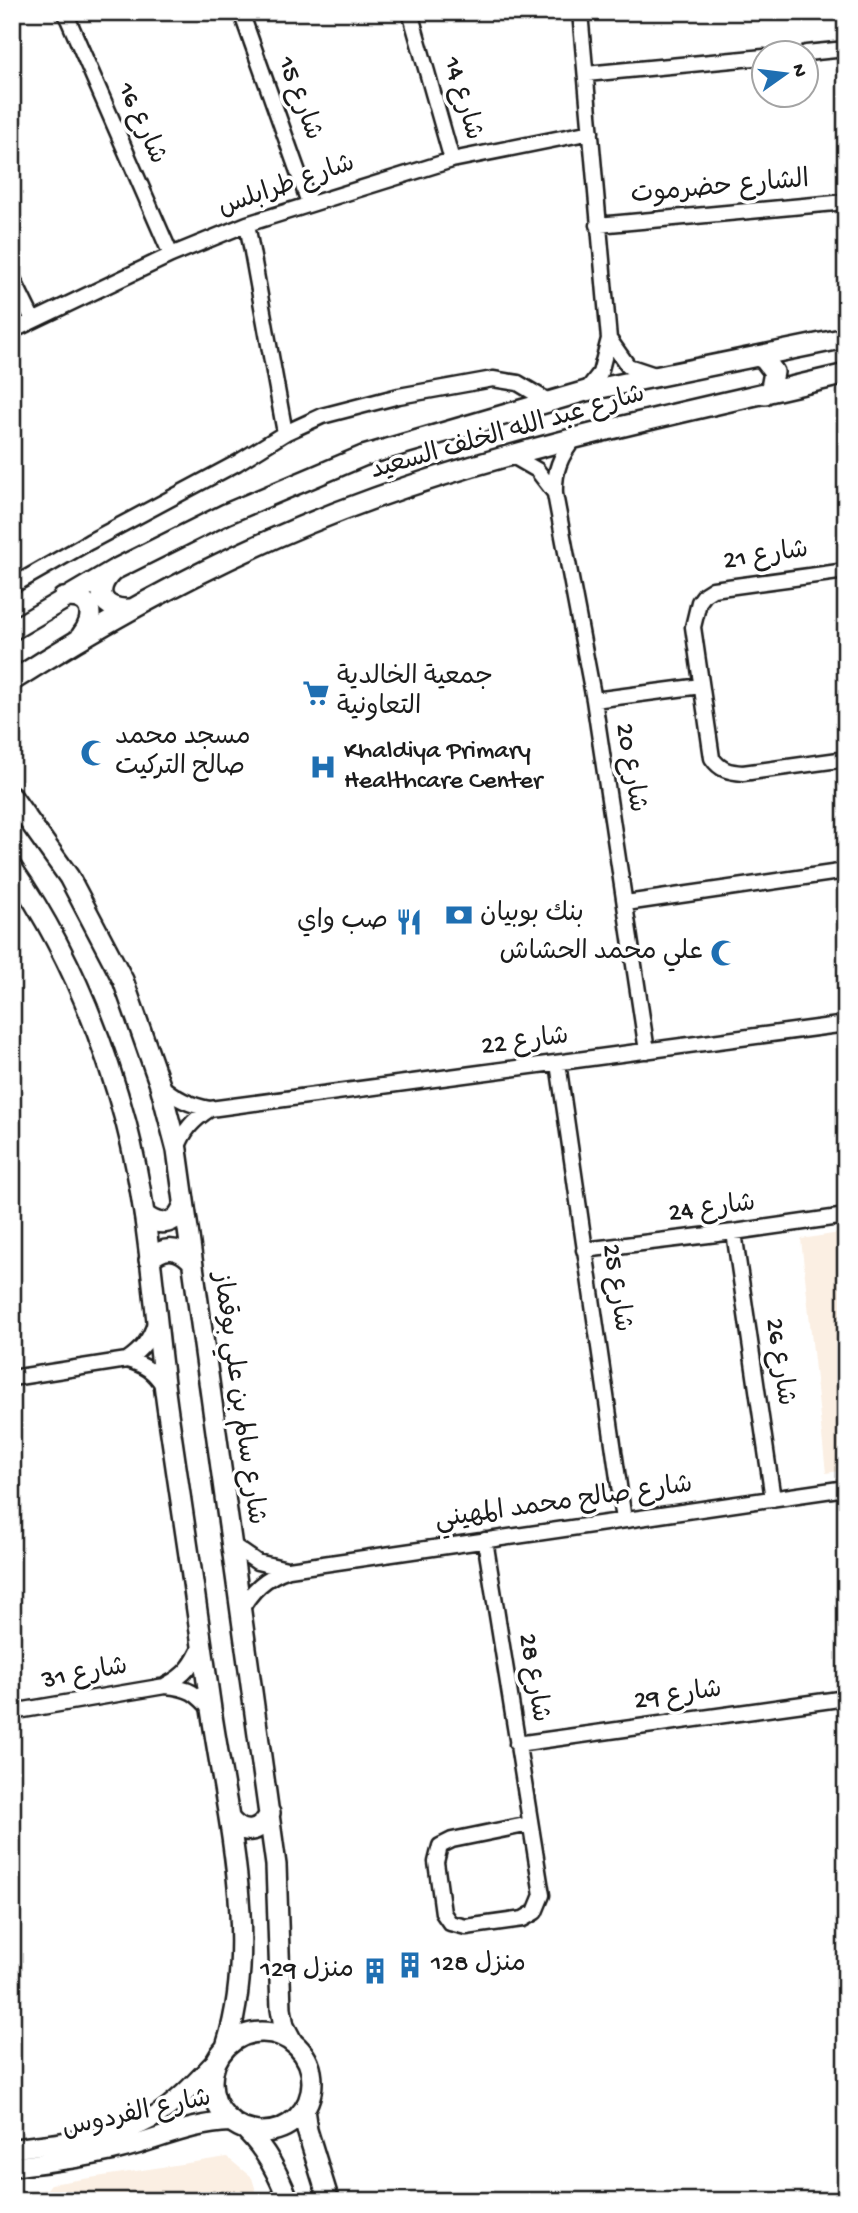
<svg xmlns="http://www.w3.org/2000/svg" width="858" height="2213" viewBox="0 0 858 2213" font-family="'Gochi Hand','Playpen Sans Arabic',sans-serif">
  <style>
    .built { fill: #fbefe3 }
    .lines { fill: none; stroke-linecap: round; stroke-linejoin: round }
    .minor-casing { stroke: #1c1c1c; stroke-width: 19 }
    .tertiary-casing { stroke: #1c1c1c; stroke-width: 23 }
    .secondary-casing { stroke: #1c1c1c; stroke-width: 24 }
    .minor { stroke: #fff; stroke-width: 14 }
    .tertiary { stroke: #fff; stroke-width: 18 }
    .secondary { stroke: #fff; stroke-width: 19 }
    .labels { text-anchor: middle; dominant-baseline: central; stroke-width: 7; stroke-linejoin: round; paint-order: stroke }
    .street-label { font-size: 26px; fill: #1c1c1c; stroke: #fff }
    .poi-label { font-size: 26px; fill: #1c1c1c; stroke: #fff; text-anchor: start }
  </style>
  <rect width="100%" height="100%" fill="#fff"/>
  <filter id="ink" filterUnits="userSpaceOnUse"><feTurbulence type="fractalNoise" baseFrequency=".0143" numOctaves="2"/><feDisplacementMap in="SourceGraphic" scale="14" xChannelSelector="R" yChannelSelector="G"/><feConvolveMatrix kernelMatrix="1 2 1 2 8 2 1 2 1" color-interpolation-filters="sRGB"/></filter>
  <g filter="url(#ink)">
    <path class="built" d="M 846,1232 L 846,1470 L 826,1473 L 801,1239 Z
      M 227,2157 L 252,2178 L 259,2201 L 12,2201 L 12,2194 L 47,2189 L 51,2184 Z"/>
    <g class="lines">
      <g class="minor-casing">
        <path id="minor" d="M 65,12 L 171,255
          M 241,12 L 309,203
          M 410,12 L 452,160
          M 580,12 L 609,339 L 600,373 L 586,391
          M 806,53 L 846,49
          M 586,74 L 764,57
          M 247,224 L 285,433
          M 598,225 L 846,202
          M 12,277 L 33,320
          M 12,331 L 171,255 L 247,224 L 452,160 L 591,132
          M 609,339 L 628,366 L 655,375
          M 575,438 C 560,456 554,471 555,494 L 594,700 L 647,1051
          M 511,455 L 537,470 L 554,492
          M 846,571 L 713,589 L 705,594 L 699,602 L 693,627 L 712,758 C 720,770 729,772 743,773 L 846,759
          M 12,586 L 89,542 L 237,463 L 285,433 L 322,416 L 399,396 L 493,379 L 518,383 L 548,401
          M 594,700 L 701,686
          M 626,903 L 846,871
          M 558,1063 L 624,1520
          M 160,1085 C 176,1099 190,1105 210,1109 L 846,1024
          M 177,1149 C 184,1130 193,1120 210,1109
          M 734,1232 L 773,1499
          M 584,1250 L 734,1232 L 846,1216
          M 127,1360 C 142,1349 150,1340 155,1323
          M 12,1378 L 127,1360 C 145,1365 154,1371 164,1387
          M 485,1540 L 542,1895 L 535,1912 L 523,1919 L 466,1927 L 450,1923 L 443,1913 L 436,1862 L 440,1846 L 452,1840 L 530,1824
          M 231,1544 L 257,1562 L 287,1569
          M 240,1612 C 251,1590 266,1577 289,1569 L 846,1488
          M 166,1685 C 186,1675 193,1664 202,1644
          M 12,1712 L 165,1686 C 190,1688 196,1693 212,1711
          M 517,1744 L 846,1698"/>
      </g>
      <g class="tertiary-casing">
        <path id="tertiary" d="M 12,2149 C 55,2142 114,2140 151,2119 C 176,2104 197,2081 217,2060
          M 12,2167 C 48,2162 85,2158 120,2149 C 158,2140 191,2123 231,2122"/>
      </g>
      <g class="secondary-casing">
        <path id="secondary" d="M 757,356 L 764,359 L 774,372 L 771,388 L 765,394
          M 113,571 C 92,590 102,611 130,609
          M 63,598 C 92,593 97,617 81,636
          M 12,630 L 114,570 L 226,514 L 363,456 L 586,391 L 846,338
          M 12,681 C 126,608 248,543 375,498 C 528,443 688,412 846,374
          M 12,797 L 69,877 L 123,980 L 160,1085 L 177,1150 L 276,1865 L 281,2009 L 284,2026 L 293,2043
          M 12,868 C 65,944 102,1034 126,1123 C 151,1218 154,1317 168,1413 C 183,1512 197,1610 211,1709 C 227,1817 260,1941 226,2047
          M 144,1214 C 160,1229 178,1224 184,1203
          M 149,1260 C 163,1246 177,1246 191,1260
          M 229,1818 C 243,1836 260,1834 270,1813
          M212 2082a50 50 0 1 1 100 0a50 50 0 1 1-100 0Z
          M 304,2109 L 307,2130 L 329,2201
          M 246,2130 C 267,2151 278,2174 289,2201"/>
      </g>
      <use href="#minor" class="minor"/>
      <use href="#tertiary" class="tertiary"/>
      <use href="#secondary" class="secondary"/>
    </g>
  </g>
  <defs>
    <g id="supermarket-bare" transform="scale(2.1)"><path d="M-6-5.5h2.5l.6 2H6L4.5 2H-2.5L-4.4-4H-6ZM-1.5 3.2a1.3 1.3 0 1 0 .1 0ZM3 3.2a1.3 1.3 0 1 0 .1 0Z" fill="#1f6fb2" stroke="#fff" stroke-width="2.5" paint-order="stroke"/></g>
    <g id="mosque-bare" transform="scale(2.1)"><path d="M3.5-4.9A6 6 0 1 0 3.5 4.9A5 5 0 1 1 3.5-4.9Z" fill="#1f6fb2" stroke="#fff" stroke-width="2.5" paint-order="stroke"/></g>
    <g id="hospital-bare" transform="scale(2.1)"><path d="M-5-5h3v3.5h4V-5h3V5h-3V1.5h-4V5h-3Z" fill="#1f6fb2" stroke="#fff" stroke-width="2.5" paint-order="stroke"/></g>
    <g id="bank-bare" transform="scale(2.1)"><path d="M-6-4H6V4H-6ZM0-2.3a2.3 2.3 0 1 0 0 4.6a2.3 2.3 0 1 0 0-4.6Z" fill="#1f6fb2" stroke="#fff" stroke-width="2.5" paint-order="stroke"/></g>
    <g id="restaurant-bare" transform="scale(2.1)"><path d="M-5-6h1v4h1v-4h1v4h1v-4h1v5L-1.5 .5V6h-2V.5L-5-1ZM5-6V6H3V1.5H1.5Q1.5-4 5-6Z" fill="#1f6fb2" stroke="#fff" stroke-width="2.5" paint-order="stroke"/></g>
    <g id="building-bare" transform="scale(2.1)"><path d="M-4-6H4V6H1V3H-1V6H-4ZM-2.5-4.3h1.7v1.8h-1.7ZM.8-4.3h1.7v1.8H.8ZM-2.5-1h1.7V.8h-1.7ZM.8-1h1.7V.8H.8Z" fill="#1f6fb2" stroke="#fff" stroke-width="2.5" paint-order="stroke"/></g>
  </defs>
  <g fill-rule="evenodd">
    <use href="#supermarket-bare" x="316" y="693"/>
    <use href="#mosque-bare" x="94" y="753"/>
    <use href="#hospital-bare" x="323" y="767"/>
    <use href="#bank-bare" x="459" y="915"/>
    <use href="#restaurant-bare" x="409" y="922"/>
    <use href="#mosque-bare" x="724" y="953"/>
    <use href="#building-bare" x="410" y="1965"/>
    <use href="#building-bare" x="375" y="1971"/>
  </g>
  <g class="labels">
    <g class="street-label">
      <text transform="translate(298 99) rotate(70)">شارع 15</text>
      <text transform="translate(461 99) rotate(74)">شارع 14</text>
      <text transform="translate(140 124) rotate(66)">شارع 16</text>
      <text transform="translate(287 187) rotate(-19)">شارع طرابلس</text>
      <text transform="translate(720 189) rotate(-5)">الشارع حضرموت</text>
      <text transform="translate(508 434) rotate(-16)">شارع عبد الله الخلف السعيد</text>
      <text transform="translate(766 557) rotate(-8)">شارع 21</text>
      <text transform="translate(629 768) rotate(81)">شارع 20</text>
      <text transform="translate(525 1043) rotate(-7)">شارع 22</text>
      <text transform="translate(712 1210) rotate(-7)">شارع 24</text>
      <text transform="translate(615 1288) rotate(82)">شارع 25</text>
      <text transform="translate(778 1362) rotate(82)">شارع 26</text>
      <text transform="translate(237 1399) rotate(82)">شارع سالم بن علي بوقماز</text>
      <text transform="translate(564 1504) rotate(-8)">شارع صالح محمد المهيني</text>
      <text transform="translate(85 1675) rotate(-10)">شارع 31</text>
      <text transform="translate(532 1678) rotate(81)">شارع 28</text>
      <text transform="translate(678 1697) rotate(-8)">شارع 29</text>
      <text transform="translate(137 2115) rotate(-12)">شارع الفردوس</text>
    </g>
    <g class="poi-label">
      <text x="337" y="678">جمعية الخالدية<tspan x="337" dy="30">التعاونية</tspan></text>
      <text x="115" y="738">مسجد محمد<tspan x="115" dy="30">صالح التركيت</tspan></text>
      <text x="344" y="752">Khaldiya Primary<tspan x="344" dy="30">Healthcare Center</tspan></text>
      <text x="480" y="915">بنك بوبيان</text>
      <text x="388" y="922" text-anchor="end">صب واي</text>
      <text x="703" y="953" text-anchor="end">علي محمد الحشاش</text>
      <text x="431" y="1965">منزل 128</text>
      <text x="354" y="1971" text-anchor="end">منزل 129</text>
    </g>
  </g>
  <rect width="858" height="2213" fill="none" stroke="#fff" stroke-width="42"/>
  <rect x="21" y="21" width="816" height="2171" fill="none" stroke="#1c1c1c" stroke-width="2.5" filter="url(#ink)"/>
  <g transform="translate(785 74) rotate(76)"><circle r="33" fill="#ffffff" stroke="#a4a4a4" stroke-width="2"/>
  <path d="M0-5L12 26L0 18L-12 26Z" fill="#1f6fb2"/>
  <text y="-10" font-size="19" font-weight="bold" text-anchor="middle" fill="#1c1c1c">N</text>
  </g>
</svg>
